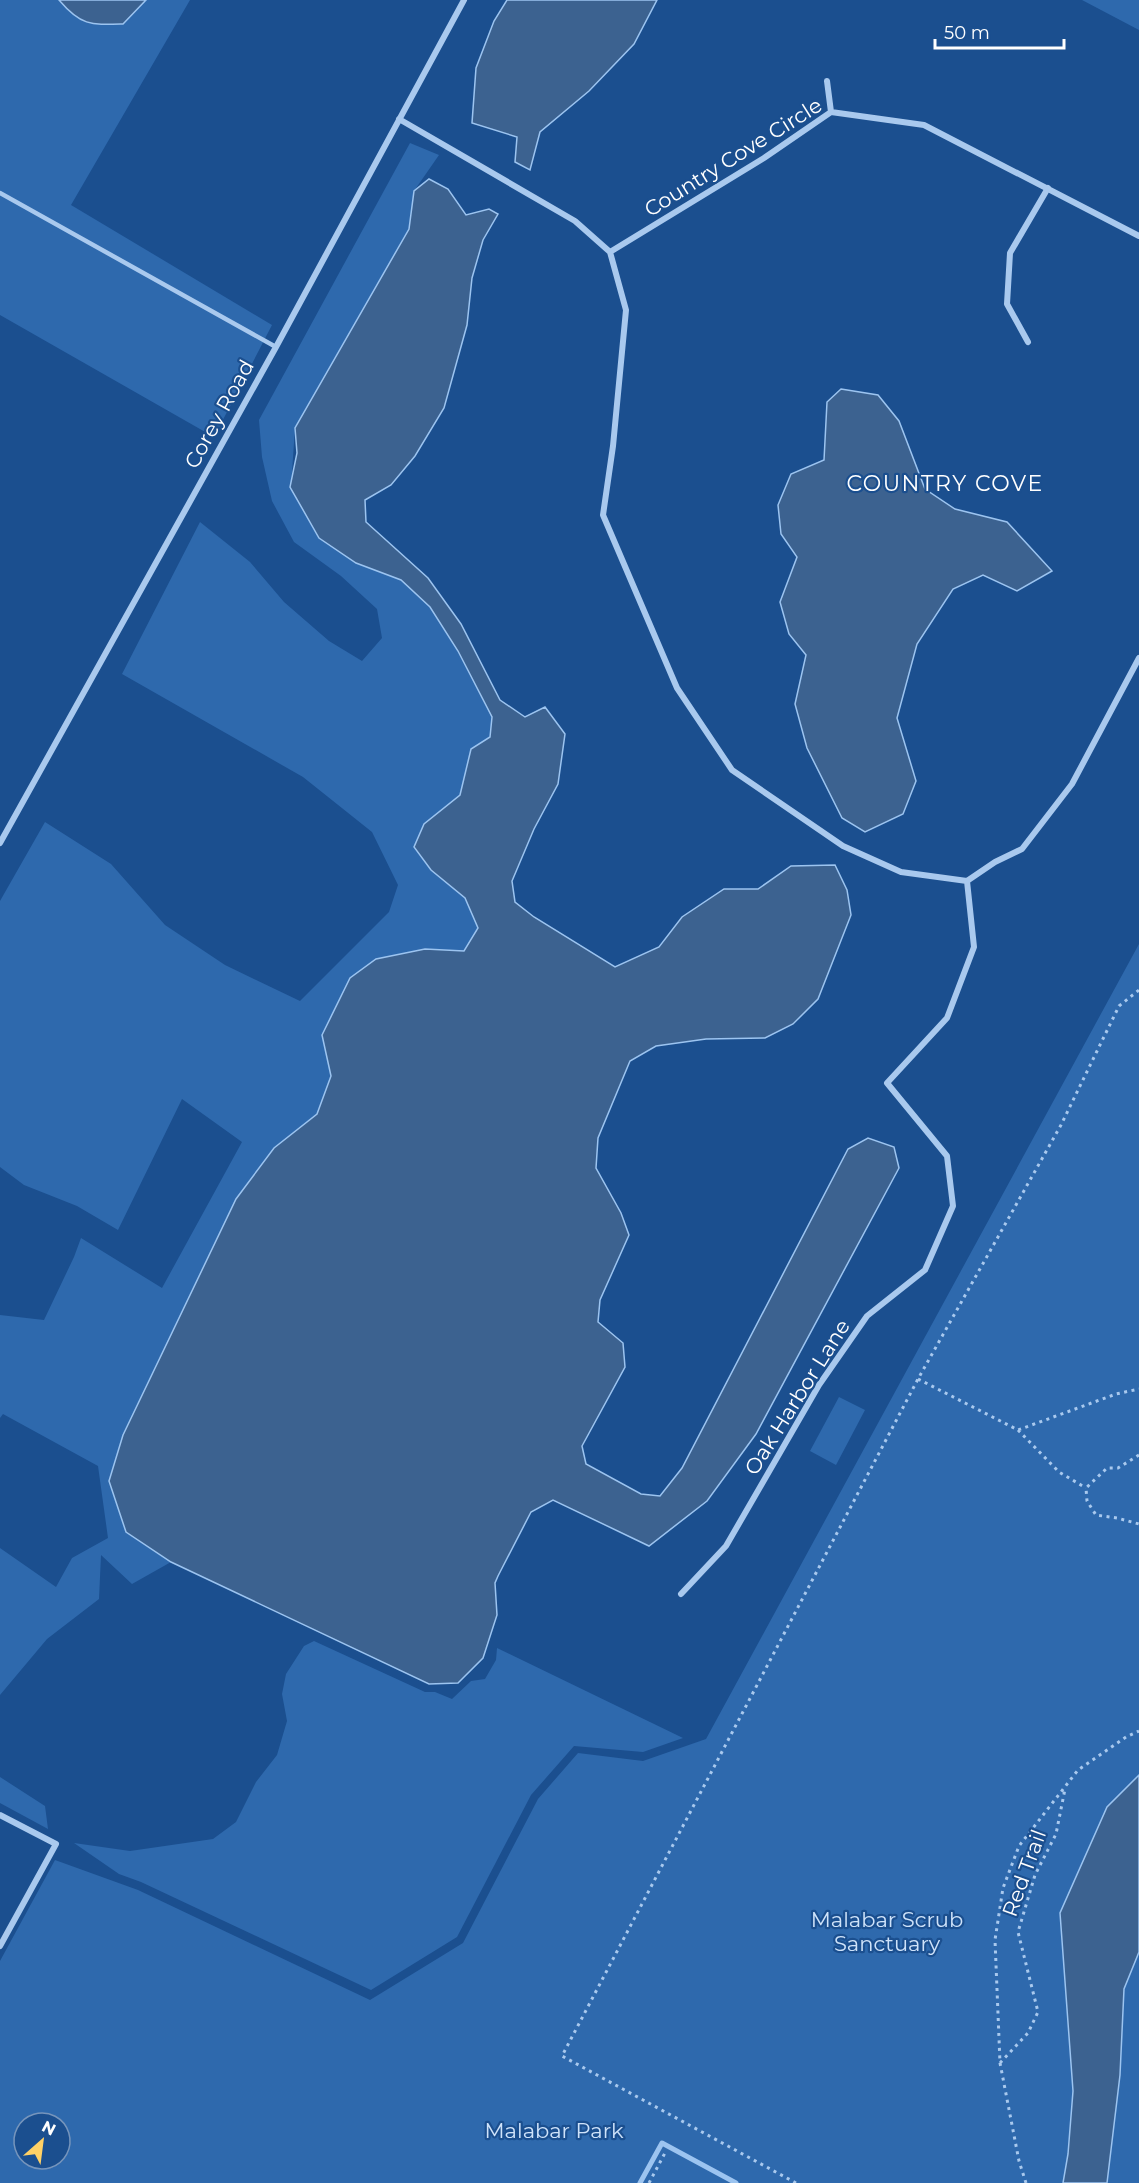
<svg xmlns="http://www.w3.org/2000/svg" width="1139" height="2183" viewBox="0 0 1139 2183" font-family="Montserrat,sans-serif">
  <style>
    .green { fill: #2e69ad; fill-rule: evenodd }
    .water { fill: #3c6290; stroke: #9cc4f0; stroke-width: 1.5 }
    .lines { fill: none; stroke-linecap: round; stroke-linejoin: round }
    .stream { stroke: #9cc4f0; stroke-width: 5 }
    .path { stroke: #a9c9ee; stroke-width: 3; stroke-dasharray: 3 4.5; stroke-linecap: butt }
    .lane { stroke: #a9c9ee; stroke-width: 4.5 }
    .street { stroke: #a9c9ee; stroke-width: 6 }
    .labels { text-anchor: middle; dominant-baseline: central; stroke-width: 4.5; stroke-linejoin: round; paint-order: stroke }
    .street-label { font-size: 21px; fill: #fff; stroke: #1b4f8f }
    .park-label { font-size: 21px; fill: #cfe3fa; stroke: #1b4f8f }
    .neighbourhood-label { font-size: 22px; letter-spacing: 1.5px; fill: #fff; stroke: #1b4f8f }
  </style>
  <rect width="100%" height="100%" fill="#1b4f8f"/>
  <path class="green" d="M 0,0 L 190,0 L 71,205 L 272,325 L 214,437 L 0,315 Z
    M 1082,0 L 1139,0 L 1139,30 Z
    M 410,143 L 439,155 L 414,191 L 409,229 L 295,428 L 291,487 L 356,563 L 401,580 L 430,607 L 458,651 L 492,717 L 490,737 L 471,749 L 460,795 L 424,824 L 431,870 L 465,898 L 478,928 L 464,951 L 425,949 L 322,1035 L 331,1076 L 317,1114 L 274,1148 L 236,1199 L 123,1435 L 109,1481 L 126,1532 L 171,1562 L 132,1584 L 101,1555 L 99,1599 L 47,1639 L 0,1695 L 0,1548 L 56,1587 L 72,1558 L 108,1538 L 98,1466 L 3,1414 L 0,1418 L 0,1315 L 44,1320 L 74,1257 L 81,1238 L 162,1288 L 242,1142 L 182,1099 L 118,1230 L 77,1206 L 24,1185 L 0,1167 L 0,901 L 45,822 L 111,864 L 165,925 L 225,965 L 300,1001 L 389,912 L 398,885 L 372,832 L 303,777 L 122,674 L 200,522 L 250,562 L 284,602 L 329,641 L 362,661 L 382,638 L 377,609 L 341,576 L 294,542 L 272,501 L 262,457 L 259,420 Z
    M 1139,944 L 1139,2183 L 0,2183 L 0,1961 L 55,1860 L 138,1890 L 370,2000 L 463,1943 L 538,1799 L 578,1753 L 643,1761 L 706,1739 ZM 24,2123 L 60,2123 L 60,2159 L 24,2159 Z
    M 839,1397 L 865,1410 L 836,1465 L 810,1451 Z
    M 314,1641 L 425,1692 L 435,1692 L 452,1699 L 471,1681 L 485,1679 L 496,1660 L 497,1648 L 683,1738 L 643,1752 L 574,1746 L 531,1795 L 457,1937 L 371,1990 L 141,1882 L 119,1874 L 74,1843 L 130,1851 L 213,1839 L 236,1822 L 256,1782 L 277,1755 L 287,1721 L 282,1694 L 286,1674 L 304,1646 Z
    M 0,1777 L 45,1806 L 48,1829 L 0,1803 Z"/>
  <path class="water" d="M 59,0 L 146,0 L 123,24 C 91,25 81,26 59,0 Z
    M 507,0 L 657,0 L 634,44 L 589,91 L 540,132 L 530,170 L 515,162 L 517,137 L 472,123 L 476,68 L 494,21 Z
    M 429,179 L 448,189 L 466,215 L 489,209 L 498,214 L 483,240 L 472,278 L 467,325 L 444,408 L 415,456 L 391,485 L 365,500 L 366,522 L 428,578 L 461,624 L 500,700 L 525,717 L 545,707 L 565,734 L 558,784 L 534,829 L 512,881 L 515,902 L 534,917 L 615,967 L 659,947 L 682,917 L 724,889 L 758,889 L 791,866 L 835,865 L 847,890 L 851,915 L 818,999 L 793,1024 L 765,1038 L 706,1039 L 656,1046 L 630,1061 L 598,1138 L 596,1168 L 621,1213 L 629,1235 L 600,1300 L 598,1322 L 623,1343 L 625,1367 L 582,1446 L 586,1464 L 641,1494 L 660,1496 L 682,1468 L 848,1149 L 868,1138 L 894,1147 L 899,1168 L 756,1434 L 707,1501 L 649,1546 L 553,1500 L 531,1512 L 498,1576 L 495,1583 L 497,1615 L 483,1658 L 458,1683 L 429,1684 L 171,1562 L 126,1532 L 109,1481 L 123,1435 L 236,1199 L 274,1148 L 317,1114 L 331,1076 L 322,1035 L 350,978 L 376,959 L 425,949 L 464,951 L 478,928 L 465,898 L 431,870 L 414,847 L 424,824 L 460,795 L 471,749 L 490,737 L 492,717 L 458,651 L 430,607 L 401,580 L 356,563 L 319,538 L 290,487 L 297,453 L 295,428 L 409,229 L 414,191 Z
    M 841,389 L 878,395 L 899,421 L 925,489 L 955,509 L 1007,522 L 1052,571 L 1017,591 L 983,575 L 953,589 L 917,644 L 897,718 L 916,781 L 903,814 L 865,832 L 842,818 L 807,748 L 795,704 L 806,655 L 789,634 L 780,602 L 797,557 L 781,534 L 778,505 L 791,474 L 824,460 L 827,402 Z
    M 1139,1775 L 1139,1952 L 1124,1989 L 1120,2075 L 1107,2183 L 1063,2183 L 1068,2154 L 1073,2091 L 1060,1913 L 1107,1807 Z"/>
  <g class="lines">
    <path class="stream" d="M 640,2183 L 662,2143 L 736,2183"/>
    <path class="path" d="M 918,1379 L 1018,1430 L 1116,1394 L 1139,1389
      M 1018,1430 L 1059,1472 L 1086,1488
      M 1139,1455 L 1118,1468 L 1107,1468 L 1086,1488 L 1087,1501 L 1096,1515 L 1117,1518 L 1139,1524
      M 1000,2063 L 1028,2033 L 1038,2012 L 1018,1932 L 1035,1875 L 1056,1834 L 1065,1789
      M 649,2183 L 666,2151
      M 796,2183 L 562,2056 L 918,1379 L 1061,1125 L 1119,1006 L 1139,990
      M 1026,2183 L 1019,2161 L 1000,2063 L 995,1940 L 1003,1888 L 1019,1846 L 1078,1770 L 1126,1737 L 1139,1731"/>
    <path class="lane" d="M 0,193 L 276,347"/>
    <path class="street" d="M 827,81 L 831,112
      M 399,119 L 575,221 L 610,252 L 626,310 L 613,446 L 603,515 L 677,688 L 732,770 L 843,846 L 901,872 L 967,881 L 995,862 L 1022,849 L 1072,784 L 1139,658
      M 610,252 L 764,158 L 831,112 L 924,125 L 1139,236
      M 1028,342 L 1007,304 L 1010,253 L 1048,188
      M 0,843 L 276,347 L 464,0
      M 681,1594 L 726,1546 L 819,1385 L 867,1316 L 925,1270 L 953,1206 L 947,1156 L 887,1083 L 947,1018 L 974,947 L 967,881
      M 0,1815 L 56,1844 L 0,1946"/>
  </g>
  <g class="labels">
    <g class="street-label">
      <text transform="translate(733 157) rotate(-32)">Country Cove Circle</text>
      <text transform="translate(219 414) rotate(-61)">Corey Road</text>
      <text transform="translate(797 1397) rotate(-58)">Oak Harbor Lane</text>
      <text transform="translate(1024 1873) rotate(-70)">Red Trail</text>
    </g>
    <g class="park-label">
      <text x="887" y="1919">Malabar Scrub<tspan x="887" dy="24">Sanctuary</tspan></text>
      <text x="554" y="2130">Malabar Park</text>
    </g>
    <g class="neighbourhood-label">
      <text x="945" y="483">COUNTRY COVE</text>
    </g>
  </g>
  <g transform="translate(42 2141) rotate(28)"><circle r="28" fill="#1b4f8f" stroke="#7695bc" stroke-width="1.5"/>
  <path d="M0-4.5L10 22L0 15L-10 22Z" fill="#ffd166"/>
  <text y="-9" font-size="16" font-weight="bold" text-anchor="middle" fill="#ffffff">N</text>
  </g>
  <path d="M935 39v9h129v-9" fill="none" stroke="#ffffff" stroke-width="3"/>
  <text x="944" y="39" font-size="18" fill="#ffffff" stroke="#1b4f8f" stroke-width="4.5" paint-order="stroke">50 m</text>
</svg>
